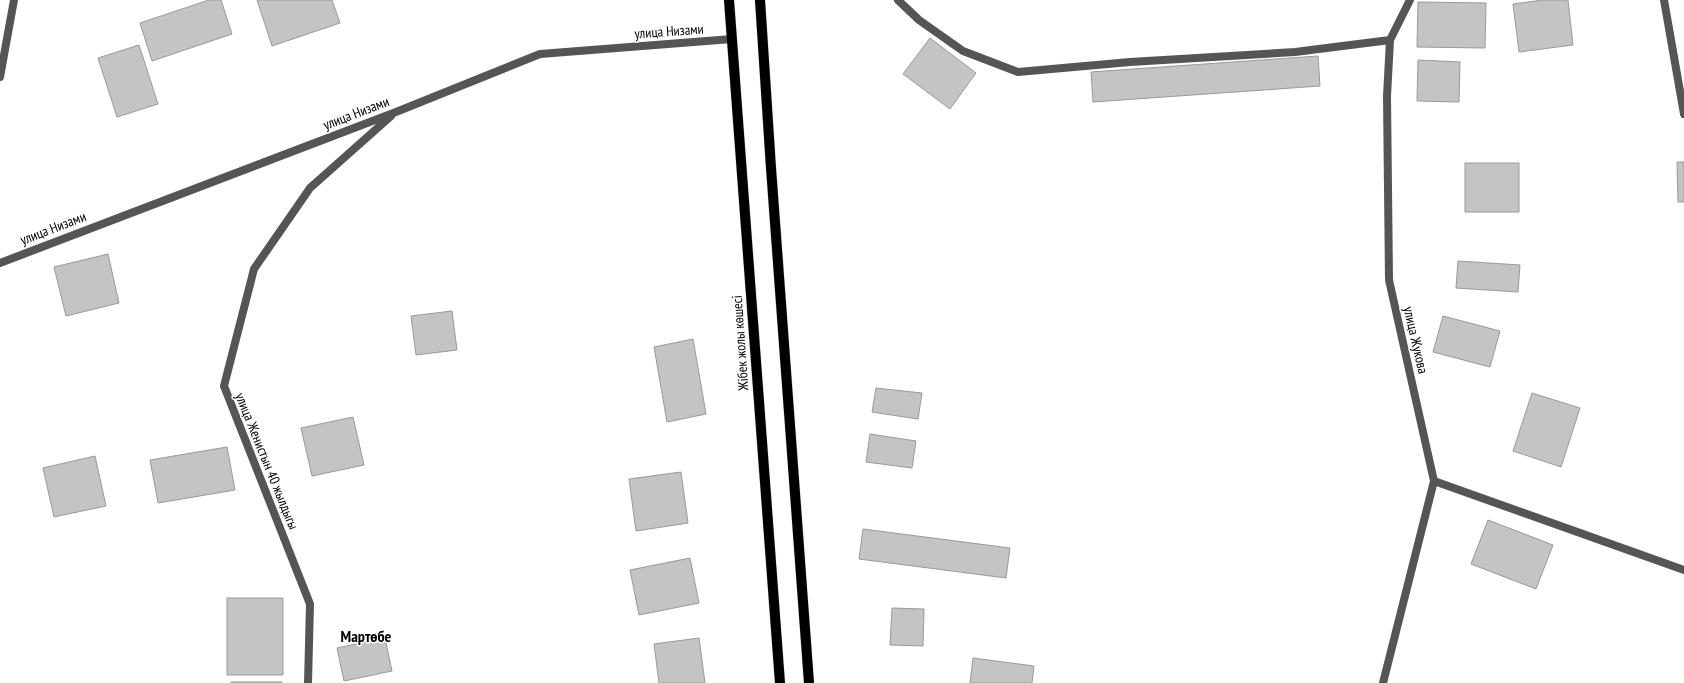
<svg xmlns="http://www.w3.org/2000/svg" width="1684" height="683" viewBox="0 0 1684 683" font-family="'PT Sans Narrow',sans-serif">
  <style>
    .building { fill: #c4c4c4; stroke: #999 }
    .lines { fill: none; stroke-linecap: round; stroke-linejoin: round }
    .primary-casing { stroke: #dbdbdb; stroke-width: 11 }
    .service { stroke: #555; stroke-width: 8 }
    .minor { stroke: #555; stroke-width: 8 }
    .primary { stroke: #000; stroke-width: 10 }
    .labels { text-anchor: middle; dominant-baseline: central; stroke-width: 3; stroke-linejoin: round; paint-order: stroke }
    .street-label { font-size: 14px; fill: #000; stroke: #fff }
    .quarter-label { font-size: 16px; font-weight: bold; fill: #000; stroke: #fff }
  </style>
  <rect width="100%" height="100%" fill="#fff"/>
  <path class="building" d="M 209,0 L 221,0 L 232,34 L 152,61 L 140,23 Z
    M 257,0 L 332,0 L 340,23 L 272,46 Z
    M 1543,0 L 1568,0 L 1573,45 L 1519,52 L 1513,4 Z
    M 1418,2 L 1486,3 L 1485,48 L 1417,47 Z
    M 930,38 L 976,73 L 950,109 L 903,74 Z
    M 139,45 L 158,104 L 117,117 L 98,58 Z
    M 1318,56 L 1320,86 L 1093,102 L 1091,72 Z
    M 1418,60 L 1460,62 L 1459,102 L 1417,101 Z
    M 1677,162 L 1684,162 L 1684,202 L 1678,202 Z
    M 1465,163 L 1519,163 L 1519,212 L 1465,212 Z
    M 108,254 L 119,303 L 66,316 L 54,267 Z
    M 1458,261 L 1520,265 L 1518,292 L 1456,288 Z
    M 452,311 L 457,350 L 416,355 L 411,316 Z
    M 1443,316 L 1500,331 L 1490,367 L 1433,352 Z
    M 693,339 L 706,414 L 667,422 L 654,347 Z
    M 876,388 L 922,393 L 918,419 L 872,412 Z
    M 1532,393 L 1580,408 L 1561,467 L 1513,451 Z
    M 353,417 L 364,465 L 312,476 L 301,428 Z
    M 870,434 L 916,441 L 912,468 L 866,462 Z
    M 227,447 L 235,490 L 158,503 L 150,460 Z
    M 95,456 L 106,506 L 54,517 L 43,468 Z
    M 681,472 L 688,523 L 636,531 L 629,479 Z
    M 1488,520 L 1553,545 L 1536,589 L 1471,564 Z
    M 863,529 L 1010,548 L 1006,578 L 859,559 Z
    M 690,558 L 699,603 L 639,615 L 630,570 Z
    M 227,598 L 283,598 L 283,675 L 227,675 Z
    M 892,608 L 924,609 L 923,646 L 890,645 Z
    M 385,638 L 392,671 L 344,681 L 337,648 Z
    M 699,638 L 705,683 L 659,683 L 654,644 Z
    M 973,658 L 1034,666 L 1032,683 L 970,683 Z
    M 231,682 L 282,682 L 282,683 L 231,683 Z"/>
  <g class="lines">
    <g class="primary-casing">
      <path id="primary" d="M 729,0 L 780,683
        M 760,0 L 771,168 L 809,683"/>
    </g>
    <path class="service" d="M 1664,0 L 1684,114
      M 1434,481 L 1684,570"/>
    <path class="minor" d="M 898,0 L 919,20 L 963,51 L 1018,72 L 1130,62 L 1295,52 L 1390,40
      M 0,77 L 14,0
      M 0,263 L 396,112 L 540,54 L 732,39
      M 308,683 L 310,604 L 224,386 L 254,269 L 310,188 L 391,116
      M 1383,683 L 1434,481 L 1389,280 L 1387,96 L 1390,40 L 1410,0"/>
    <use href="#primary" class="primary"/>
  </g>
  <g class="labels">
    <g class="street-label">
      <text transform="translate(669 31) rotate(-4)">улица Низами</text>
      <text transform="translate(356 113) rotate(-21)">улица Низами</text>
      <text transform="translate(53 228) rotate(-21)">улица Низами</text>
      <text transform="translate(1416 340) rotate(77)">улица Жукова</text>
      <text transform="translate(740 343) rotate(-94)">Жібек жолы көшесі</text>
      <text transform="translate(267 461) rotate(68)">улица Женистын 40 жылдыгы</text>
    </g>
    <g class="quarter-label">
      <text x="366" y="636">Мартөбе</text>
    </g>
  </g>
</svg>
